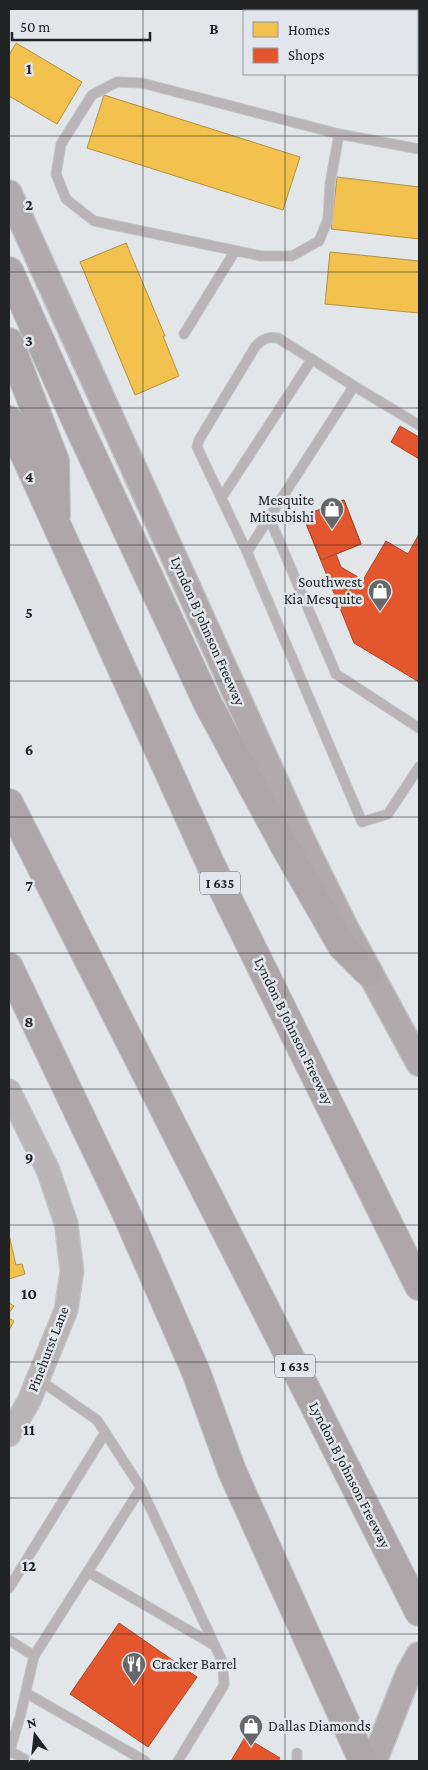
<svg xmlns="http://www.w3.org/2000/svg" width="428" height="1770" viewBox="0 0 428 1770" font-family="'Crimson Pro',serif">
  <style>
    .homes { fill: #f2c14e; stroke: #b39242 }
    .shops { fill: #e4572e; stroke: #aa472b }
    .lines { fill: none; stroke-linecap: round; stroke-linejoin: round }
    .service-casing { stroke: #c1c3c4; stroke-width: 11 }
    .tertiary-casing { stroke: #c1c3c4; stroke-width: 25 }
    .secondary-casing { stroke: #c1c3c4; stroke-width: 28 }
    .motorway-casing { stroke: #c1c3c4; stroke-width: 30 }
    .service { stroke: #b9b4b6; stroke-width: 9 }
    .tertiary { stroke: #b9b4b6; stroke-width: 22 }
    .secondary { stroke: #b1aaac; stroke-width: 25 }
    .motorway { stroke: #aea7aa; stroke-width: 28 }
    .grid { fill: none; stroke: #212325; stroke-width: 1; stroke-opacity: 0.55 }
    .labels { text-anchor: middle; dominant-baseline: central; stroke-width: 5; stroke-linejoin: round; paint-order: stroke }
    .shield { fill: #e0e6eb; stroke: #5a5e60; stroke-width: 1 }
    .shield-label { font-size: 14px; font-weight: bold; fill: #212325 }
    .poi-label { font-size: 15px; fill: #212325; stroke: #e0e6eb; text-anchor: end }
    .street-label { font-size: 15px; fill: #212325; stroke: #e0e6eb }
    .grid-label { font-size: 16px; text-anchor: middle; font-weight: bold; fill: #212325; stroke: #e0e6eb; stroke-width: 5; stroke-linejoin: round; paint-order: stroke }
  </style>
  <rect width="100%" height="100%" fill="#e3e6e8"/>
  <path class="homes" d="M 16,43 L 82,82 L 57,124 L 9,96 L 9,55 Z
    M 104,95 L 300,157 L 283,210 L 87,148 Z
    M 337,177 L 419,187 L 419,239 L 331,229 Z
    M 126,243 L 165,336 L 163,336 L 179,376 L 135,395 L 80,262 Z
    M 330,252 L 419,261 L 419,313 L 325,304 Z
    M 9,1235 L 16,1265 L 22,1264 L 25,1274 L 9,1279 Z
    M 9,1303 L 14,1306 L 9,1313 Z
    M 9,1318 L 14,1321 L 9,1330 Z"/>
  <path class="shops" d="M 400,426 L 419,437 L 419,459 L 391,442 Z
    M 344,500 L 361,544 L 336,554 L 341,567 L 363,580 L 386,541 L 408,554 L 419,534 L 419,682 L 354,643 L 303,516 Z
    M 344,500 L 361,544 L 321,560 L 303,516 Z
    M 119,1623 L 197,1677 L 148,1747 L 70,1694 Z
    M 245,1737 L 280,1758 L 278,1761 L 231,1761 Z"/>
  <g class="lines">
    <g class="service-casing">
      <path id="service" d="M 117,82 L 142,83 L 339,134 L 330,184 L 328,219 L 319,241 L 292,256 L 261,256 L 94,221 L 66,199 L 56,174 L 61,144 L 92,95 Z
        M 339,134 L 419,149
        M 184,334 L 235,251
        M 419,425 L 354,386 L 247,552 L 362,822 L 388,814 L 419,767
        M 222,497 L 312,359
        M 269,517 L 336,674 L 419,728
        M 247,552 L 197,447 L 199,440 L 255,347 C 262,339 268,336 278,338 L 354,386
        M 38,1379 L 97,1420 L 141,1488 L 223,1663 L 224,1685 L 178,1761
        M 88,1572 L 214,1645
        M 9,1588 L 105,1433
        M 9,1640 L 34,1656
        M 26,1693 L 145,1761
        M 10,1751 L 28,1761
        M 9,1753 L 20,1717 L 34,1656 L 141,1488
        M 297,1753 L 297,1761"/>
    </g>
    <g class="tertiary-casing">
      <path id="tertiary" d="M 9,1091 L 48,1170 L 66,1223 L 72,1271 L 66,1310 L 29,1401 L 9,1435"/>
    </g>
    <g class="secondary-casing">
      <path id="secondary" d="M 9,193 L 304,844 L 345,927 L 419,1063
        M 374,1761 L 408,1675 L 419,1655"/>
    </g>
    <g class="motorway-casing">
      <path id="motorway" d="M 9,271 L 78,425 L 208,704 L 284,845 L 342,946 L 368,972
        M 9,342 L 55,461 L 56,515
        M 9,420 L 211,865 L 419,1286
        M 9,803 L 419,1612
        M 9,967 L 124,1208 L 196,1372 L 232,1471 L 363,1761"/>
    </g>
    <use href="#service" class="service"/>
    <use href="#tertiary" class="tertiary"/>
    <use href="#secondary" class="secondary"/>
    <use href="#motorway" class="motorway"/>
  </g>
  <path class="grid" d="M 143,9 L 143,1761M 285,9 L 285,11M 285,74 L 285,1761M 9,136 L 419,136M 9,272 L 419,272M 9,408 L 419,408M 9,545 L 419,545M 9,681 L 419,681M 9,817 L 419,817M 9,953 L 419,953M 9,1089 L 419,1089M 9,1225 L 419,1225M 9,1362 L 419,1362M 9,1498 L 419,1498M 9,1634 L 419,1634"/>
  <defs>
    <g id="shop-pin" transform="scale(1.25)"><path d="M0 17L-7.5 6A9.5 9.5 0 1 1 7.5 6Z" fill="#656769" stroke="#e0e6eb"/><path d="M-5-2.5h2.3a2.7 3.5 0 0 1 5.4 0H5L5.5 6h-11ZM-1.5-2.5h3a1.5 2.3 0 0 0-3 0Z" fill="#fff"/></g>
    <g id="restaurant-pin" transform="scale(1.25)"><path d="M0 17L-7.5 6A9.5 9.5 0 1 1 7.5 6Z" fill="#656769" stroke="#e0e6eb"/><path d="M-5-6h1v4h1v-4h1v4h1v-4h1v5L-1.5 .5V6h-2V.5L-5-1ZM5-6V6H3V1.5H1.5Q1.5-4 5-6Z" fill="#fff"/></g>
  </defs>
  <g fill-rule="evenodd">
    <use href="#shop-pin" x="332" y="509"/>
    <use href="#shop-pin" x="380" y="591"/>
    <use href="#restaurant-pin" x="134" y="1664"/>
    <use href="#shop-pin" x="251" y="1726"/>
  </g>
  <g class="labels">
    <g class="shield">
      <rect x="200" y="871.5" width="40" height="23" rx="4"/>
      <rect x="275" y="1354.5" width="40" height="23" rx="4"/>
    </g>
    <g class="shield-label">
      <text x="220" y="883">I 635</text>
      <text x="295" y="1366">I 635</text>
    </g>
    <g class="poi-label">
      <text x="314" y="500">Mesquite<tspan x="314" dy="17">Mitsubishi</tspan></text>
      <text x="362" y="582">Southwest<tspan x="362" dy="17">Kia Mesquite</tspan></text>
      <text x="152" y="1664" text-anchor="start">Cracker Barrel</text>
      <text x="268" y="1726" text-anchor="start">Dallas Diamonds</text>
    </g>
    <g class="street-label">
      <text transform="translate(208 631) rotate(66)">Lyndon B Johnson Freeway</text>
      <text transform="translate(294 1031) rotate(64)">Lyndon B Johnson Freeway</text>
      <text transform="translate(48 1349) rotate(-69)">Pinehurst Lane</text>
      <text transform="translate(350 1475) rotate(63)">Lyndon B Johnson Freeway</text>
    </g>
  </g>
  <g class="grid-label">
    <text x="214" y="34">B</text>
    <text x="29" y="74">1</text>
    <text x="29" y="210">2</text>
    <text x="29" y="346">3</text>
    <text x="29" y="482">4</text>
    <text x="29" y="618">5</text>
    <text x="29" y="755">6</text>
    <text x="29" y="891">7</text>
    <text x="29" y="1027">8</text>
    <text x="29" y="1163">9</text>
    <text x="29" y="1299">10</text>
    <text x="29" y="1435">11</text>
    <text x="29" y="1571">12</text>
  </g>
  <rect width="428" height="1770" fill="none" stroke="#212325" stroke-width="20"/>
  <rect x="243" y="10" width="175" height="65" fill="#e0e6eb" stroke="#94989c"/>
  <rect x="253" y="22" width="25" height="15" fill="#f2c14e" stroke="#94989c"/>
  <text x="288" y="35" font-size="15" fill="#212325">Homes</text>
  <rect x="253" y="48" width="25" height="15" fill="#e4572e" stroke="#94989c"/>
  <text x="288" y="60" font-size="15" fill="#212325">Shops</text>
  <g transform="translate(35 1735) rotate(345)" stroke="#e0e6eb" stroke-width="4" paint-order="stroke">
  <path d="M0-4L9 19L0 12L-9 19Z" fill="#212325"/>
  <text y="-8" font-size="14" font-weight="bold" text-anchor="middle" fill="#212325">N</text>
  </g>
  <path d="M12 32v8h138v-8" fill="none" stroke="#212325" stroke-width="2.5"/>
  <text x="20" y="32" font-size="15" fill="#212325" stroke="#e0e6eb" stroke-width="4" paint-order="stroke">50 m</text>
</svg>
